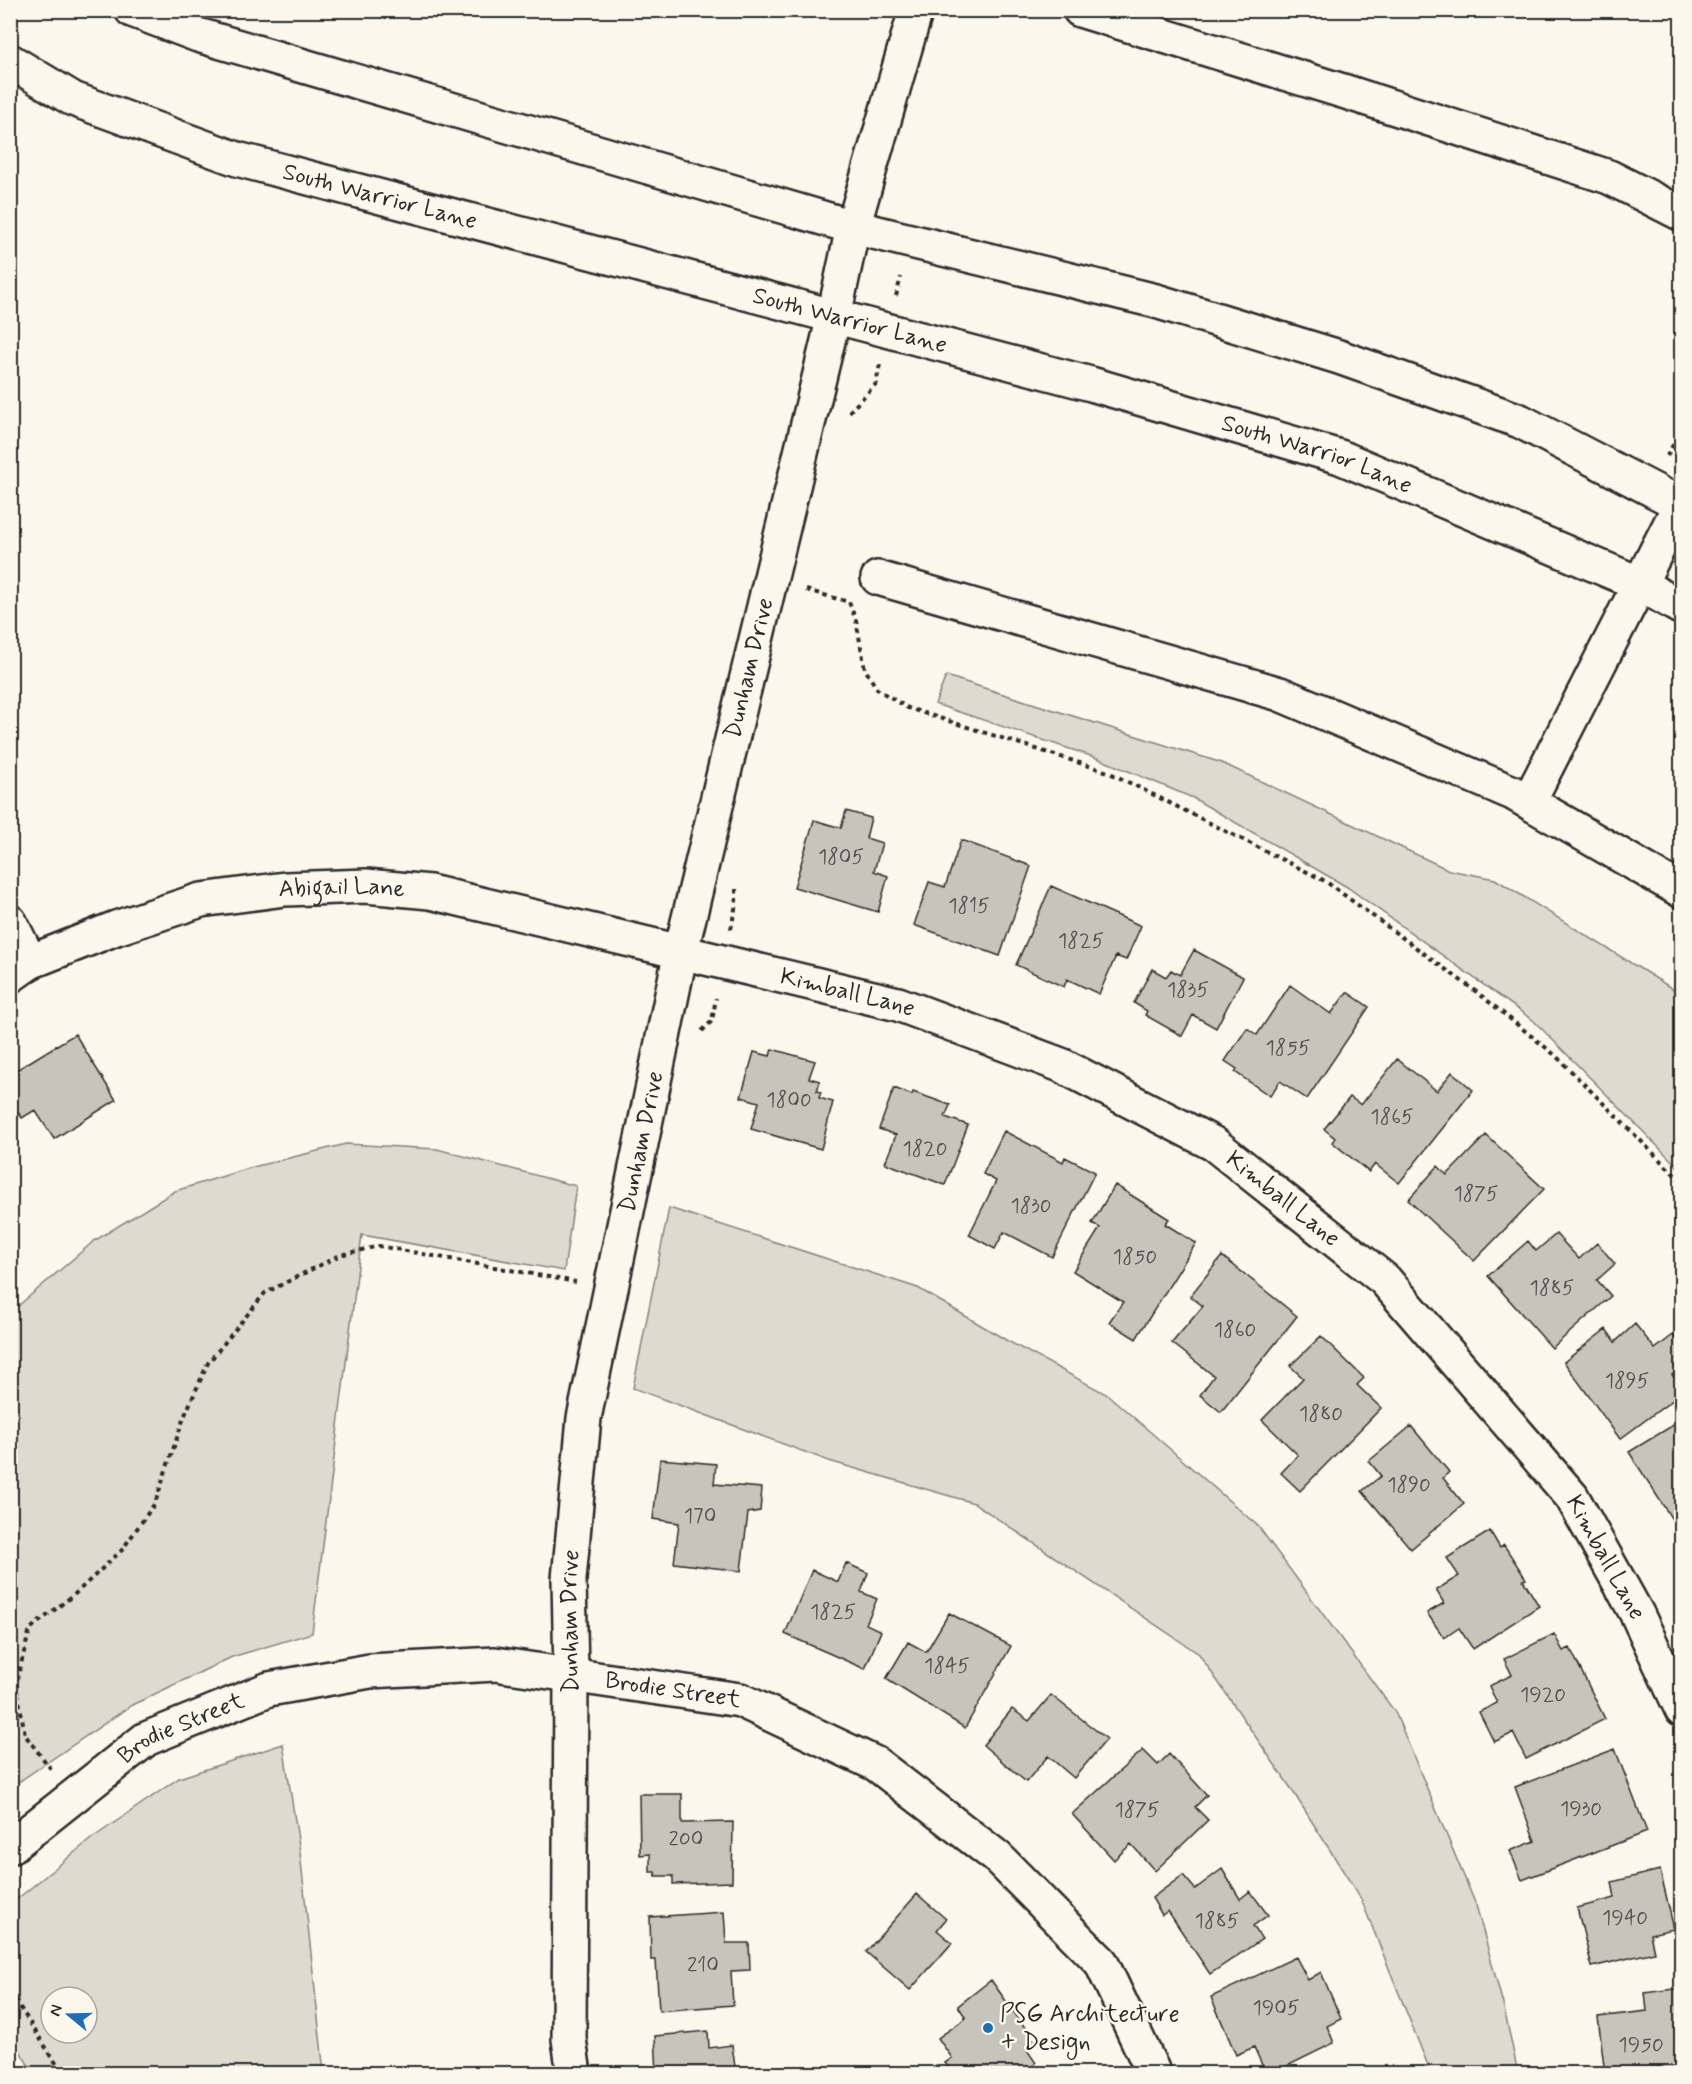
<svg xmlns="http://www.w3.org/2000/svg" width="1692" height="2084" viewBox="0 0 1692 2084" font-family="Mynerve,sans-serif">
  <style>
    .green { fill: #dddad0; stroke: #84827e; stroke-width: 1.5; fill-rule: evenodd }
    .building { fill: #c7c4bc; stroke: #2b2b2b; stroke-width: 1.5 }
    .lines { fill: none; stroke-linecap: round; stroke-linejoin: round }
    .minor-casing { stroke: #2b2b2b; stroke-width: 38 }
    .path { stroke: #2b2b2b; stroke-width: 4; stroke-dasharray: 4.5 4.5; stroke-linecap: butt }
    .minor { stroke: #fbf7ec; stroke-width: 33 }
    .poi-dot { fill: #1f6fb2; stroke: #fbf7ec; stroke-width: 2 }
    .labels { text-anchor: middle; dominant-baseline: central; stroke-width: 5; stroke-linejoin: round; paint-order: stroke }
    .number-label { font-size: 21px; fill: #52514f }
    .street-label { font-size: 24px; fill: #2b2b2b; stroke: #fbf7ec }
    .poi-label { font-size: 24px; fill: #2b2b2b; stroke: #fbf7ec; text-anchor: start }
  </style>
  <rect width="100%" height="100%" fill="#fbf7ec"/>
  <filter id="ink" filterUnits="userSpaceOnUse"><feTurbulence type="fractalNoise" baseFrequency=".0167" numOctaves="2"/><feDisplacementMap in="SourceGraphic" scale="12" xChannelSelector="R" yChannelSelector="G"/><feConvolveMatrix kernelMatrix="1 2 1 2 8 2 1 2 1" color-interpolation-filters="sRGB"/></filter>
  <g filter="url(#ink)">
    <path class="green" d="M 946,676 L 1222,763 L 1449,870 L 1495,879 L 1681,994 L 1681,1170 L 1534,1021 L 1347,887 L 1193,798 L 1097,758 L 935,704 Z
      M 346,1144 L 437,1149 L 576,1186 L 564,1271 L 362,1235 L 312,1633 L 232,1657 L 132,1705 L 11,1787 L 11,1312 L 94,1241 L 175,1191 L 253,1167 Z
      M 669,1208 L 918,1288 L 1006,1340 L 1108,1395 L 1258,1526 L 1395,1712 L 1476,1905 L 1504,2008 L 1518,2073 L 1431,2073 L 1361,1899 L 1290,1787 L 1199,1654 L 974,1503 L 829,1461 L 633,1388 Z
      M 283,1744 L 300,1852 L 324,2073 L 33,2073 L 11,2036 L 11,1904 L 91,1839 L 179,1778 ZM 51,1997 L 87,1997 L 87,2033 L 51,2033 Z"/>
    <path class="building" d="M 846,811 L 871,818 L 866,838 L 882,843 L 874,871 L 888,876 L 878,912 L 794,887 L 814,820 L 841,828 Z
      M 961,840 L 1031,866 L 1000,956 L 914,925 L 929,882 L 945,887 Z
      M 1051,886 L 1141,926 L 1126,960 L 1116,956 L 1099,994 L 1067,979 L 1064,987 L 1016,965 Z
      M 1194,950 L 1243,977 L 1216,1028 L 1193,1015 L 1182,1036 L 1145,1015 L 1147,1011 L 1134,1003 L 1152,969 L 1166,977 L 1171,970 L 1180,975 Z
      M 1290,985 L 1331,1014 L 1347,992 L 1369,1007 L 1307,1099 L 1280,1081 L 1270,1096 L 1235,1072 L 1237,1069 L 1225,1061 L 1247,1028 L 1257,1035 Z
      M 75,1034 L 116,1100 L 54,1139 L 35,1110 L 22,1118 L 10,1100 L 10,1074 Z
      M 772,1049 L 815,1061 L 809,1078 L 820,1081 L 817,1091 L 821,1092 L 819,1098 L 833,1102 L 821,1149 L 751,1129 L 759,1102 L 741,1097 L 754,1052 L 770,1056 Z
      M 1397,1059 L 1437,1091 L 1452,1072 L 1473,1090 L 1399,1183 L 1375,1164 L 1369,1172 L 1332,1142 L 1335,1138 L 1324,1129 L 1350,1097 L 1361,1105 Z
      M 894,1088 L 912,1095 L 913,1092 L 950,1105 L 945,1117 L 968,1125 L 945,1185 L 885,1163 L 896,1135 L 879,1129 Z
      M 1004,1131 L 1063,1162 L 1065,1157 L 1095,1172 L 1052,1257 L 1004,1232 L 995,1249 L 969,1235 L 996,1181 L 983,1174 Z
      M 1486,1135 L 1544,1189 L 1474,1261 L 1408,1200 L 1438,1166 L 1447,1175 Z
      M 1115,1185 L 1169,1219 L 1165,1224 L 1196,1243 L 1136,1339 L 1109,1322 L 1123,1302 L 1073,1271 L 1100,1228 L 1092,1223 Z
      M 1556,1234 L 1579,1259 L 1597,1243 L 1615,1264 L 1597,1280 L 1611,1296 L 1552,1348 L 1488,1276 L 1528,1241 L 1536,1251 Z
      M 1222,1256 L 1297,1316 L 1221,1412 L 1200,1395 L 1214,1376 L 1172,1343 L 1203,1306 L 1190,1296 Z
      M 1635,1324 L 1655,1349 L 1673,1335 L 1682,1346 L 1682,1368 L 1672,1375 L 1682,1387 L 1682,1393 L 1620,1439 L 1564,1362 L 1606,1329 L 1615,1342 Z
      M 1321,1336 L 1364,1378 L 1357,1385 L 1381,1408 L 1300,1491 L 1281,1473 L 1298,1455 L 1262,1420 L 1303,1378 L 1290,1366 Z
      M 1675,1424 L 1682,1434 L 1682,1535 L 1629,1452 Z
      M 1411,1426 L 1449,1472 L 1443,1478 L 1464,1504 L 1411,1549 L 1362,1491 L 1381,1476 L 1369,1461 Z
      M 660,1459 L 716,1464 L 714,1484 L 762,1488 L 760,1511 L 748,1513 L 741,1571 L 674,1563 L 679,1523 L 653,1519 Z
      M 1490,1531 L 1500,1548 L 1504,1545 L 1526,1579 L 1523,1580 L 1539,1606 L 1473,1649 L 1459,1628 L 1444,1638 L 1427,1613 L 1444,1603 L 1436,1590 L 1459,1576 L 1447,1558 Z
      M 846,1563 L 868,1573 L 861,1592 L 877,1599 L 866,1624 L 881,1631 L 865,1669 L 785,1634 L 812,1570 L 838,1582 Z
      M 949,1613 L 1011,1646 L 965,1728 L 886,1679 L 908,1642 L 926,1652 Z
      M 1554,1634 L 1563,1651 L 1570,1648 L 1605,1719 L 1526,1759 L 1513,1733 L 1494,1742 L 1479,1712 L 1497,1703 L 1489,1686 L 1512,1675 L 1504,1659 Z
      M 1051,1695 L 1107,1739 L 1074,1778 L 1048,1756 L 1026,1782 L 983,1745 L 1012,1709 L 1029,1721 Z
      M 1615,1749 L 1647,1832 L 1522,1880 L 1510,1851 L 1535,1841 L 1515,1787 Z
      M 1143,1750 L 1158,1765 L 1169,1754 L 1207,1795 L 1195,1807 L 1208,1820 L 1155,1871 L 1131,1844 L 1114,1860 L 1072,1814 Z
      M 639,1794 L 682,1794 L 682,1823 L 733,1822 L 732,1882 L 673,1884 L 673,1876 L 656,1876 L 655,1872 L 650,1872 L 650,1854 L 640,1855 Z
      M 1222,1869 L 1240,1899 L 1250,1891 L 1268,1915 L 1253,1926 L 1262,1939 L 1210,1974 L 1168,1911 L 1162,1915 L 1152,1898 L 1183,1875 L 1195,1889 Z
      M 1660,1870 L 1674,1929 L 1650,1934 L 1654,1952 L 1592,1967 L 1577,1908 L 1615,1898 L 1612,1882 Z
      M 917,1894 L 946,1919 L 937,1930 L 952,1943 L 910,1990 L 866,1952 Z
      M 724,1912 L 726,1943 L 749,1943 L 750,1970 L 731,1971 L 733,2005 L 659,2011 L 656,1960 L 651,1960 L 650,1917 Z
      M 1296,1957 L 1308,1980 L 1321,1972 L 1341,2019 L 1327,2026 L 1334,2043 L 1271,2074 L 1266,2074 L 1254,2047 L 1236,2055 L 1211,1997 Z
      M 991,1980 L 1036,2043 L 1027,2050 L 1036,2063 L 1022,2074 L 954,2074 L 945,2063 L 952,2058 L 938,2038 L 966,2018 L 958,2006 Z
      M 1682,1988 L 1682,2074 L 1605,2074 L 1598,2017 L 1647,2011 L 1645,1993 Z
      M 708,2031 L 709,2048 L 732,2045 L 736,2074 L 657,2074 L 655,2036 Z"/>
    <g class="lines">
      <g class="minor-casing">
        <g id="minor">
          <path d="M 132,10 L 198,35 L 853,227 L 1156,301 L 1339,357 L 1520,421 L 1682,505"/>
          <path d="M 1080,10 L 1346,92 L 1609,177 L 1682,214"/>
          <path id="s1" d="M 10,61 L 73,99 L 237,159 L 1091,384 L 1340,457 L 1638,583 L 1682,608"/>
          <path d="M 878,578 L 1280,694 L 1513,793 L 1682,891"/>
          <path d="M 1529,801 L 1682,501"/>
          <path d="M 10,922 L 30,962"/>
          <path id="s2" d="M 10,976 L 30,962 L 116,928 L 201,900 L 285,889 L 366,886 L 430,892 L 898,1004 L 1061,1065 L 1214,1144 L 1385,1280 L 1572,1497 L 1637,1614 L 1682,1710"/>
          <path id="s3" d="M 10,1847 L 146,1739 L 269,1689 L 370,1671 L 495,1664 L 740,1700 L 876,1764 L 997,1857 L 1101,1962 L 1154,2074"/>
          <path id="s4" d="M 574,2074 L 569,2039 L 571,1675 L 569,1579 L 584,1418 L 681,951 L 834,316 L 853,227 L 916,10"/>
        </g>
      </g>
      <path class="path" d="M 896,296 L 901,277
        M 849,412 L 876,384 L 880,364
        M 1667,456 L 1682,428
        M 806,590 L 849,602 L 856,620 L 865,669 L 877,689 L 908,708 L 1108,772 L 1325,881 L 1478,993 L 1555,1055 L 1682,1182
        M 731,929 L 736,904 L 736,889
        M 702,1031 L 712,1021 L 716,998
        M 51,1769 L 25,1735 L 16,1683 L 30,1629 L 76,1593 L 122,1550 L 155,1503 L 184,1417 L 208,1363 L 265,1293 L 340,1255 L 379,1246 L 576,1282
        M 10,1992 L 63,2074"/>
      <use href="#minor" class="minor"/>
    </g>
  </g>
  <circle class="poi-dot" cx="988" cy="2028" r="6"/>
  <g class="labels">
    <g class="number-label">
      <text x="841" y="857">1805</text>
      <text x="969" y="906">1815</text>
      <text x="1081" y="941">1825</text>
      <text x="1188" y="990">1835</text>
      <text x="1288" y="1048">1855</text>
      <text x="789" y="1100">1800</text>
      <text x="1392" y="1117">1865</text>
      <text x="925" y="1149">1820</text>
      <text x="1476" y="1194">1875</text>
      <text x="1031" y="1206">1830</text>
      <text x="1135" y="1257">1850</text>
      <text x="1552" y="1288">1885</text>
      <text x="1235" y="1330">1860</text>
      <text x="1627" y="1381">1895</text>
      <text x="1321" y="1414">1880</text>
      <text x="1409" y="1485">1890</text>
      <text x="700" y="1516">170</text>
      <text x="833" y="1612">1825</text>
      <text x="947" y="1666">1845</text>
      <text x="1543" y="1695">1920</text>
      <text x="1581" y="1809">1930</text>
      <text x="1137" y="1810">1875</text>
      <text x="686" y="1839">200</text>
      <text x="1625" y="1918">1940</text>
      <text x="1217" y="1921">1885</text>
      <text x="703" y="1965">210</text>
      <text x="1276" y="2008">1905</text>
      <text x="1641" y="2045">1950</text>
    </g>
    <g class="street-label">
      <text stroke="none"><textPath href="#s1" startOffset="396">South Warrior Lane</textPath></text>
      <text stroke="none"><textPath href="#s1" startOffset="882">South Warrior Lane</textPath></text>
      <text stroke="none"><textPath href="#s1" startOffset="1368">South Warrior Lane</textPath></text>
      <text stroke="none"><textPath href="#s4" startOffset="1425">Dunham Drive</textPath></text>
      <text stroke="none"><textPath href="#s2" startOffset="348">Abigail Lane</textPath></text>
      <text stroke="none"><textPath href="#s2" startOffset="866">Kimball Lane</textPath></text>
      <text stroke="none"><textPath href="#s4" startOffset="939">Dunham Drive</textPath></text>
      <text stroke="none"><textPath href="#s2" startOffset="1352">Kimball Lane</textPath></text>
      <text stroke="none"><textPath href="#s2" startOffset="1838">Kimball Lane</textPath></text>
      <text stroke="none"><textPath href="#s4" startOffset="453">Dunham Drive</textPath></text>
      <text stroke="none"><textPath href="#s3" startOffset="714">Brodie Street</textPath></text>
      <text stroke="none"><textPath href="#s3" startOffset="210">Brodie Street</textPath></text>
    </g>
    <g class="poi-label">
      <text x="1000" y="2014">PSG Architecture<tspan x="1000" dy="28">+ Design</tspan></text>
    </g>
  </g>
  <rect width="1692" height="2084" fill="none" stroke="#fbf7ec" stroke-width="36"/>
  <rect x="18" y="18" width="1656" height="2048" fill="none" stroke="#2b2b2b" stroke-width="2" filter="url(#ink)"/>
  <g transform="translate(69 2015) rotate(289)"><circle r="28" fill="#fbf7ec" stroke="#a8a59f" stroke-width="1.5"/>
  <path d="M0-4.5L10 22L0 15L-10 22Z" fill="#1f6fb2"/>
  <text y="-9" font-size="16" font-weight="bold" text-anchor="middle" fill="#2b2b2b">N</text>
  </g>
</svg>
